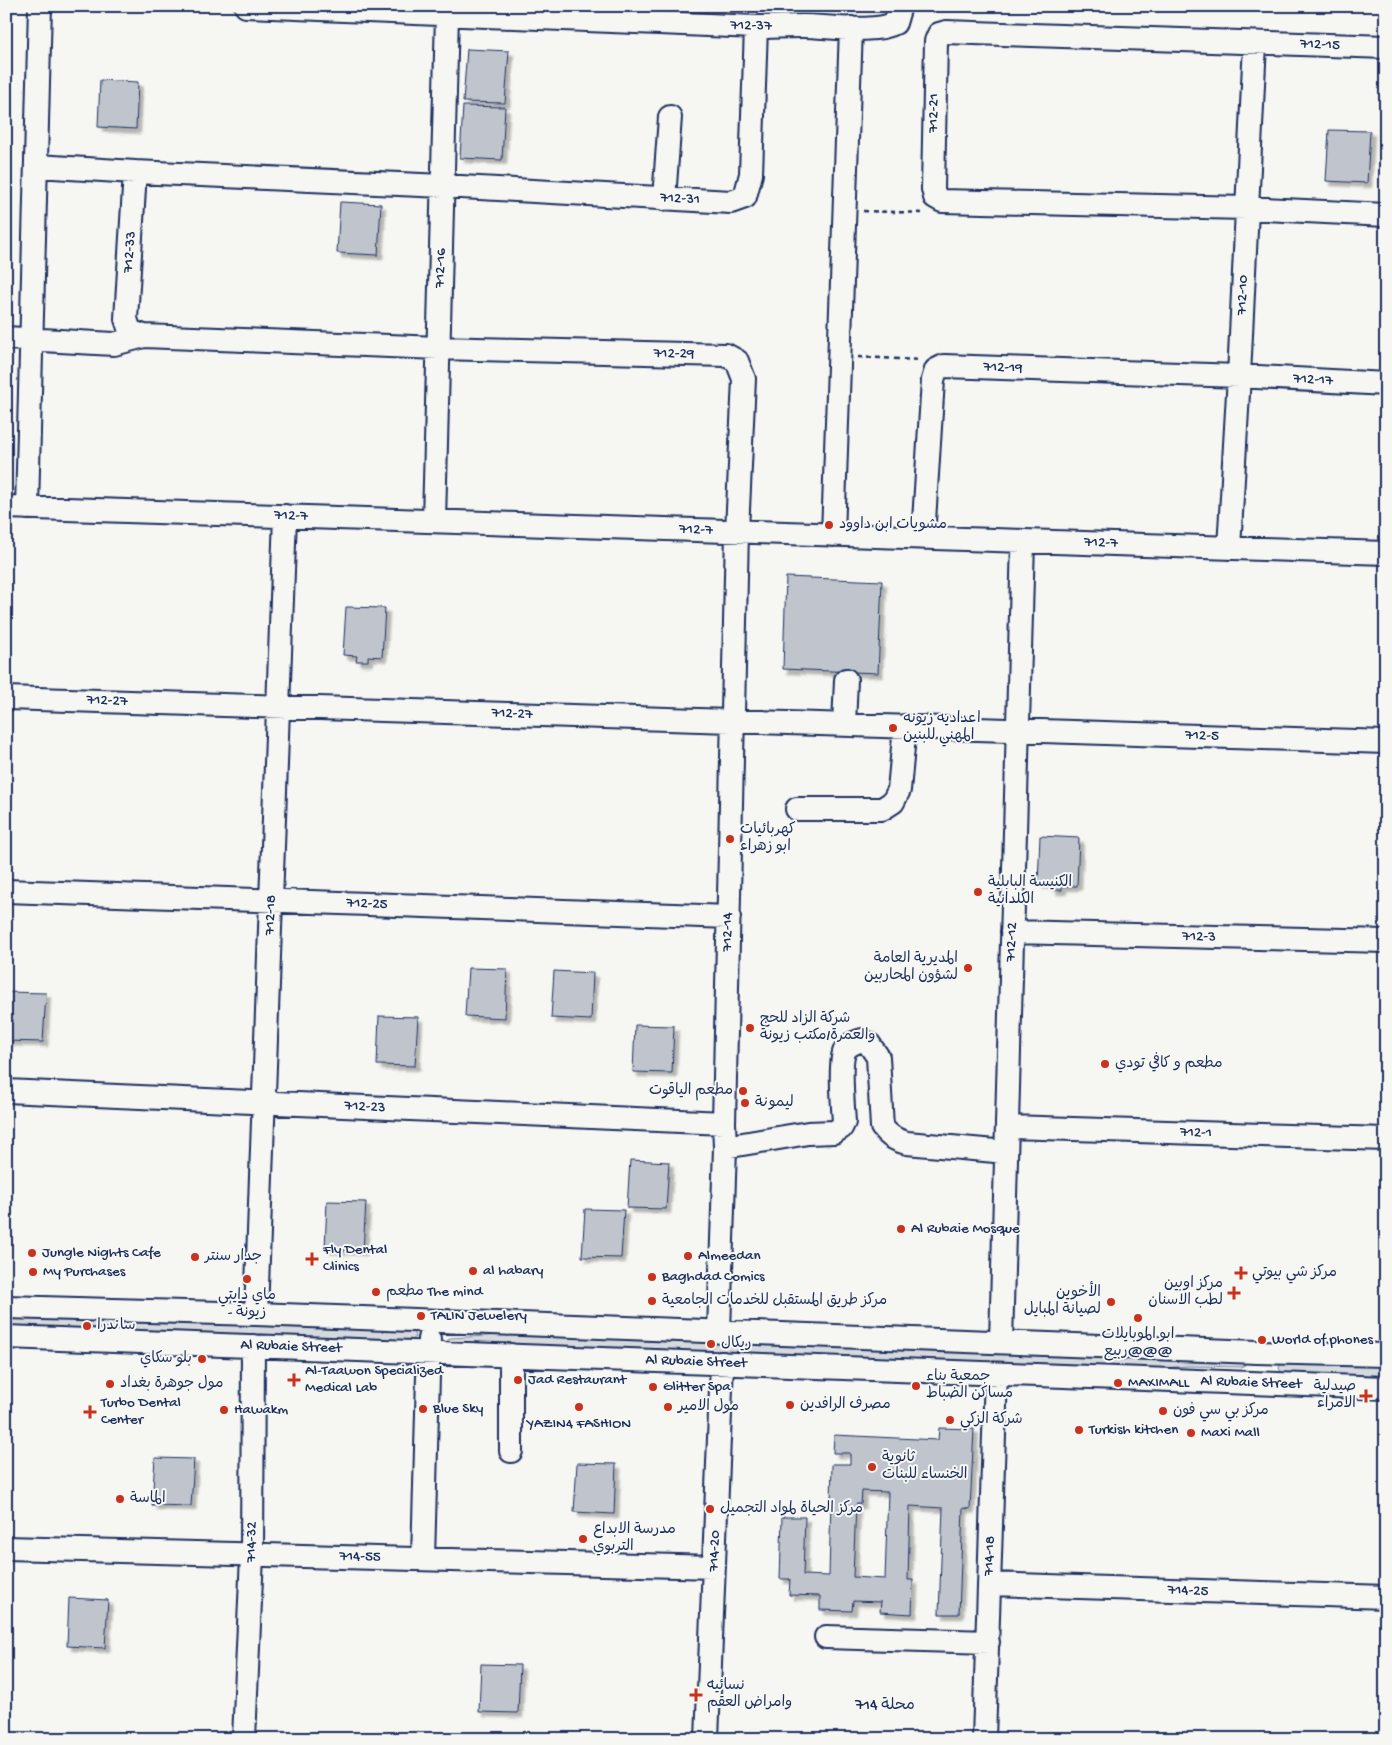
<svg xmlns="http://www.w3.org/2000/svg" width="1392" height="1745" viewBox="0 0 1392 1745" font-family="'Gochi Hand','Playpen Sans Arabic',sans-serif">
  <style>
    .green { fill: #d6d9dd; stroke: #78849e }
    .building { fill: #c0c4cd; stroke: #1b2f5e; fill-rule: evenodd; filter: url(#shadow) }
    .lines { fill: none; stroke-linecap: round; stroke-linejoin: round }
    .minor-casing { stroke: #1b2f5e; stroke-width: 26 }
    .path { stroke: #1b2f5e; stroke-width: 2.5; stroke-dasharray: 5 4; stroke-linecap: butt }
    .minor { stroke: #f6f6f2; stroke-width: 22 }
    .poi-dot { fill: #c8321e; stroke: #f6f6f2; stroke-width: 2 }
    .labels { text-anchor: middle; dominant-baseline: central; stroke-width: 4; stroke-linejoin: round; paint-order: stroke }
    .street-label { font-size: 15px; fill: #1b2f5e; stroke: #f6f6f2 }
    .poi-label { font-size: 15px; fill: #1b2f5e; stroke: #f6f6f2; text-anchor: start }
    .neighbourhood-label { font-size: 16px; fill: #1b2f5e; stroke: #f6f6f2 }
  </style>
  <defs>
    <filter id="shadow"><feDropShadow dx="4.5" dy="4.5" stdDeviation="1" flood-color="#0004"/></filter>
  </defs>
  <rect width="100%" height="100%" fill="#f6f6f2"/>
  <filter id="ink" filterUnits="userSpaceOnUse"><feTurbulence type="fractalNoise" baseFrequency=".02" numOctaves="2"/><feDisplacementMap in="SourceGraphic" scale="10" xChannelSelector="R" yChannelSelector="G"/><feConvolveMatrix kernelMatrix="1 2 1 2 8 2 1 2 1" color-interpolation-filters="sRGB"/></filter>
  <g filter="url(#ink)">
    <path class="green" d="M 6,1316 L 413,1331 L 415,1337 L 412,1342 L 6,1328 Z
      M 520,1334 L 1245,1363 L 1244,1366 L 1242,1367 L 1188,1366 L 1116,1372 L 449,1345 L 447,1341 L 450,1338 Z
      M 1281,1363 L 1386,1364 L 1386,1377 L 1282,1374 L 1279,1368 Z"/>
    <path class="building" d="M 467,49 L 509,51 L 505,103 L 463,102 Z
      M 100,80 L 138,82 L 136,129 L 98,127 Z
      M 463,106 L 505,107 L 502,160 L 460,158 Z
      M 1329,130 L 1370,131 L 1367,183 L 1326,181 Z
      M 340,202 L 381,204 L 378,255 L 337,253 Z
      M 786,577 L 882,581 L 878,673 L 783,669 Z
      M 346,607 L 385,608 L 382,657 L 368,656 L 368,661 L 356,661 L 357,656 L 343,655 Z
      M 1040,836 L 1079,838 L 1077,886 L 1062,886 L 1062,890 L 1052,890 L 1052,885 L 1038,884 Z
      M 468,968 L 507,969 L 505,1018 L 465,1016 Z
      M 554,971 L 593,973 L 591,1020 L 551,1018 Z
      M 7,992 L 46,993 L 43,1042 L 6,1041 Z
      M 379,1016 L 418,1017 L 415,1066 L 377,1065 Z
      M 635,1025 L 674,1026 L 672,1073 L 633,1072 Z
      M 630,1160 L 669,1162 L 666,1209 L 627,1208 Z
      M 327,1201 L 366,1202 L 363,1251 L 325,1249 Z
      M 585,1209 L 624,1210 L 621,1258 L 582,1257 Z
      M 939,1428 L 974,1429 L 970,1509 L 963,1508 L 959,1614 L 939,1614 L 943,1508 L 910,1506 L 908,1580 L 913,1580 L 912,1614 L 880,1612 L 881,1602 L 853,1601 L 852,1611 L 820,1610 L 820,1596 L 789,1595 L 790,1579 L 780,1579 L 782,1517 L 805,1517 L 803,1575 L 829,1576 L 832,1464 L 850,1464 L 850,1453 L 833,1453 L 834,1435 L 938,1440 ZM 862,1491 L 888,1492 L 885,1579 L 853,1577 L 856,1504 L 861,1504 Z
      M 155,1458 L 194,1459 L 191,1506 L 152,1505 Z
      M 577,1463 L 616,1464 L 614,1514 L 574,1512 Z
      M 69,1598 L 108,1600 L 105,1648 L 67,1646 Z
      M 481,1664 L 520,1665 L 518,1713 L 479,1712 Z"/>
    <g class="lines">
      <g class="minor-casing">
        <path id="minor" d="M 246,6 L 756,27 C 772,27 787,26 803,26 C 827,26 876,34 895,23 L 900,6
          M 1386,47 L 946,32 L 939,34 L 936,41 L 933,189 L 935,197 L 942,201 L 1246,208 L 1386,215
          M 37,166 L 135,172
          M 664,199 L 670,117
          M 6,338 L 114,344 L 144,336
          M 6,507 L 1386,553
          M 27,508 L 40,6
          M 434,521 L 447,14
          M 833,535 L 851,28
          M 923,537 L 933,380 L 936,370 L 944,366 L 1239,376 L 1386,384
          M 1229,548 L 1239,376 L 1255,43
          M 6,698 L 1386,742
          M 844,724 L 846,680
          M 797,809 L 882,809 L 893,802 L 899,790 L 905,726
          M 6,891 L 729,917
          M 1012,932 L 1386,941
          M 6,1091 L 724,1123
          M 1007,1127 L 1386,1139
          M 725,1147 L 808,1133 L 834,1132 L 841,1128 L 844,1122 C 843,1107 839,1061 845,1050 C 849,1044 856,1042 862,1040 L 869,1044 L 878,1057 L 882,1127 C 889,1136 895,1140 907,1143 L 1006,1152
          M 6,1307 L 256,1314 L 1257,1352 L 1386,1355
          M 256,1314 L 285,516
          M 719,1332 L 725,1147 L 724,1123 L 737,531 L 744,379 L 737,361 L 726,355 L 438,348 L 144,336 L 130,331 L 126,319 L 135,172 L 443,186 L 731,202 L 745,197 L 751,174 L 756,27
          M 6,1337 L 1386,1388
          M 1001,1342 L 1023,541
          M 511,1355 L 511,1451
          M 6,1548 L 714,1567
          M 423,1559 L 429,1339
          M 990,1584 L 1386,1597
          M 826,1637 L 988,1642
          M 244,1739 L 252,1555 L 253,1346
          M 707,1739 L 722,1363
          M 984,1739 L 996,1374"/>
      </g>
      <path class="path" d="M 863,211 L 925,213
        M 858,357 L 920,360"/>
      <use href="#minor" class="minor"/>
    </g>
  </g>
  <g class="poi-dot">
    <circle cx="829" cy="525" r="5"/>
    <circle cx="893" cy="728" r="5"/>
    <circle cx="730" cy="839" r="5"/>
    <circle cx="978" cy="892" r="5"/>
    <circle cx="968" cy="968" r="5"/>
    <circle cx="750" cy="1028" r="5"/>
    <circle cx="1105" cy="1064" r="5"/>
    <circle cx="743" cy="1091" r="5"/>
    <circle cx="745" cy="1103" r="5"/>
    <circle cx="901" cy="1229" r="5"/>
    <circle cx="32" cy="1253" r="5"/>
    <circle cx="688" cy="1256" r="5"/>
    <circle cx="195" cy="1257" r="5"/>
    <path d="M309.5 1251.5h5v5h5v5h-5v5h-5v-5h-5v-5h5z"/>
    <circle cx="473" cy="1271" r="5"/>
    <circle cx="33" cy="1272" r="5"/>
    <path d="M1238.5 1265.5h5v5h5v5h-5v5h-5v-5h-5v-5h5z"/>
    <circle cx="652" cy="1277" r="5"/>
    <circle cx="247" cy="1279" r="5"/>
    <circle cx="376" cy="1292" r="5"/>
    <path d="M1231.5 1285.5h5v5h5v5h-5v5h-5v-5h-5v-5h5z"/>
    <circle cx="652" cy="1301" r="5"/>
    <circle cx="1111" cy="1302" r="5"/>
    <circle cx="421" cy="1316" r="5"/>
    <circle cx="1138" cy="1318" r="5"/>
    <circle cx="87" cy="1326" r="5"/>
    <circle cx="1262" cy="1340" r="5"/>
    <circle cx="711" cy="1344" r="5"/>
    <circle cx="202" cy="1359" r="5"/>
    <path d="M291.5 1372.5h5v5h5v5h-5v5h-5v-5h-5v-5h5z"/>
    <circle cx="518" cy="1380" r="5"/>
    <circle cx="1118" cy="1383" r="5"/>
    <circle cx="110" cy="1384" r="5"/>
    <circle cx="916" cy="1386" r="5"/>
    <circle cx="653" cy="1387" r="5"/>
    <path d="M1363.5 1388.5h5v5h5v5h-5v5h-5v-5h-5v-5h5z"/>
    <circle cx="790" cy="1405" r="5"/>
    <circle cx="579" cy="1407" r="5"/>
    <circle cx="668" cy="1407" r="5"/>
    <circle cx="423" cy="1409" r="5"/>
    <circle cx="224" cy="1410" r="5"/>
    <circle cx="1163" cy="1411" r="5"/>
    <path d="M87.5 1404.5h5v5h5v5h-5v5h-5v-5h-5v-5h5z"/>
    <circle cx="950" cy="1420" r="5"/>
    <circle cx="1079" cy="1430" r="5"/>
    <circle cx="1191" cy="1433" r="5"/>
    <circle cx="872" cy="1467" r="5"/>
    <circle cx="120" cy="1499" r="5"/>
    <circle cx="710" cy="1509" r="5"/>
    <circle cx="583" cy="1539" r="5"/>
    <path d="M693.5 1687.5h5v5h5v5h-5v5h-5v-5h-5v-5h5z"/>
  </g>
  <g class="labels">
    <g class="street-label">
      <text transform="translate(751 26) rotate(1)">712-37</text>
      <text transform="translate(1320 45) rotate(2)">712-15</text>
      <text transform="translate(934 113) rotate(-89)">712-21</text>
      <text transform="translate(680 199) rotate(3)">712-31</text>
      <text transform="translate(130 252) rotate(-86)">712-33</text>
      <text transform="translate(441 268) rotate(-88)">712-16</text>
      <text transform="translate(1243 295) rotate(-88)">712-10</text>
      <text transform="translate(674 354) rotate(1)">712-29</text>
      <text transform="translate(1003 368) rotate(2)">712-19</text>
      <text transform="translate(1313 380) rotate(3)">712-17</text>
      <text transform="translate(291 516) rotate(2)">712-7</text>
      <text transform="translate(696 530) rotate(2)">712-7</text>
      <text transform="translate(1101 543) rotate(2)">712-7</text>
      <text transform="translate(107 701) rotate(2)">712-27</text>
      <text transform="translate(512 714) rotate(2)">712-27</text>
      <text transform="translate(1202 736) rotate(2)">712-5</text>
      <text transform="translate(367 904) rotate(2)">712-25</text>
      <text transform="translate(271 915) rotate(-88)">712-18</text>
      <text transform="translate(728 932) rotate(-89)">712-14</text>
      <text transform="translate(1199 937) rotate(1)">712-3</text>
      <text transform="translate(1012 942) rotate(-88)">712-12</text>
      <text transform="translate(365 1107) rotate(3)">712-23</text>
      <text transform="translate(1196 1133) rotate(2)">712-1</text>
      <text transform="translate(291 1347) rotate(2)">Al Rubaie Street</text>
      <text transform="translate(696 1362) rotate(2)">Al Rubaie Street</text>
      <text transform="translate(1251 1383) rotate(2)">Al Rubaie Street</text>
      <text transform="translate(252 1542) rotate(-89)">714-32</text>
      <text transform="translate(715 1551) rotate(-88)">714-20</text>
      <text transform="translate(990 1556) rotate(-88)">714-18</text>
      <text transform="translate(360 1557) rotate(1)">714-55</text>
      <text transform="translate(1188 1591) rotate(2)">714-25</text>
    </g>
    <g class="poi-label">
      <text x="839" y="525">مشويات ابن داوود</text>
      <text x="903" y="719">اعداديه زيونه<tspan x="903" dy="17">المهني للبنين</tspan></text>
      <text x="740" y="830">كهربائيات<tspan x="740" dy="17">ابو زهراء</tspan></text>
      <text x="988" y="883">الكنيسة البابلية<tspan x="988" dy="17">الكلدانية</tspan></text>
      <text x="958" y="959" text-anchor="end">المديرية العامة<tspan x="958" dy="17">لشؤون المحاربين</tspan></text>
      <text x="760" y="1019">شركة الزاد للحج<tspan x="760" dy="17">والعمرة/مكتب زيونة</tspan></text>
      <text x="1115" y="1064">مطعم و كافي تودي</text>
      <text x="733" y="1091" text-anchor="end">مطعم الياقوت</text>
      <text x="755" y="1103">ليمونة</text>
      <text x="911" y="1229">Al Rubaie Mosque</text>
      <text x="323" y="1250">Fly Dental<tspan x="323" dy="17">Clinics</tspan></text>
      <text x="42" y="1253">Jungle Nights Cafe</text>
      <text x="698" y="1256">Almeedan</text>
      <text x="205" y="1257">جدار سنتر</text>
      <text x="483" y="1271">al habary</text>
      <text x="43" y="1272">My Purchases</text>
      <text x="1252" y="1273">مركز شي بيوتي</text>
      <text x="662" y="1277">Baghdad Comics</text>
      <text x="1223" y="1284" text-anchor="end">مركز اوبين<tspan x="1223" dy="17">لطب الاسنان</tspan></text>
      <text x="386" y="1292">مطعم The mind</text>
      <text x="1101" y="1293" text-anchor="end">الأخوين<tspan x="1101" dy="17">لصيانة المبايل</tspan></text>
      <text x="247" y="1296" text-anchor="middle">ماي دايتي<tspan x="247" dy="17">- زيونة</tspan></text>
      <text x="662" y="1301">مركز طريق المستقبل للخدمات الجامعية</text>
      <text x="431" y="1316">TALIN Jewelery</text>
      <text x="97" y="1326">ساندرا</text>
      <text x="1138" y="1335" text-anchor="middle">ابو الموبايلات<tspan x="1138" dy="17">ربيع@@@</tspan></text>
      <text x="1272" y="1340">World of phones</text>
      <text x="721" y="1344">ريكال</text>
      <text x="192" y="1359" text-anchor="end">بلو سكاي</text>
      <text x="305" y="1371">Al-Taawon Specialized<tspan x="305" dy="17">Medical Lab</tspan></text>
      <text x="926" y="1377">جمعية بناء<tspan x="926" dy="17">مساكن الضباط</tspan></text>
      <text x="528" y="1380">Jad Restaurant</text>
      <text x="1128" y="1383">MAXIMALL</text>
      <text x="120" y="1384">مول جوهرة بغداد</text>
      <text x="663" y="1387">Glitter Spa</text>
      <text x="1356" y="1387" text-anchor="end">صيدلية<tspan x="1356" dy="17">الامراء</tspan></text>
      <text x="101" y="1403">Turbo Dental<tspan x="101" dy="17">Center</tspan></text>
      <text x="800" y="1405">مصرف الرافدين</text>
      <text x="678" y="1407">مول الامير</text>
      <text x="433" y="1409">Blue Sky</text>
      <text x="234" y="1410">Hawakm</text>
      <text x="1173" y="1411">مركز بي سي فون</text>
      <text x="960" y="1420">شركة الزكي</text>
      <text x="579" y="1424" text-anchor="middle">YAZIN4 FASHION</text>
      <text x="1089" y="1430">Turkish kitchen</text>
      <text x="1201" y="1433">Maxi Mall</text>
      <text x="882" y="1458">ثانوية<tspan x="882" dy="17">الخنساء للبنات</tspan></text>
      <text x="130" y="1499">الماسة</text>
      <text x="720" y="1509">مركز الحياة لمواد التجميل</text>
      <text x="593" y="1530">مدرسة الابداع<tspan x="593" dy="17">التربوي</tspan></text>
      <text x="707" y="1686">نسائيه<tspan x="707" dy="17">وامراض العقم</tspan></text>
    </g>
    <g class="neighbourhood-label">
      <text x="885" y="1706">محلة 714</text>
    </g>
  </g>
  <rect width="1392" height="1745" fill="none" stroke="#f6f6f2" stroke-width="25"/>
  <rect x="12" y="12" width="1367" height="1720" fill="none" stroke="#1b2f5e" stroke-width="2" filter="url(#ink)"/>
</svg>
